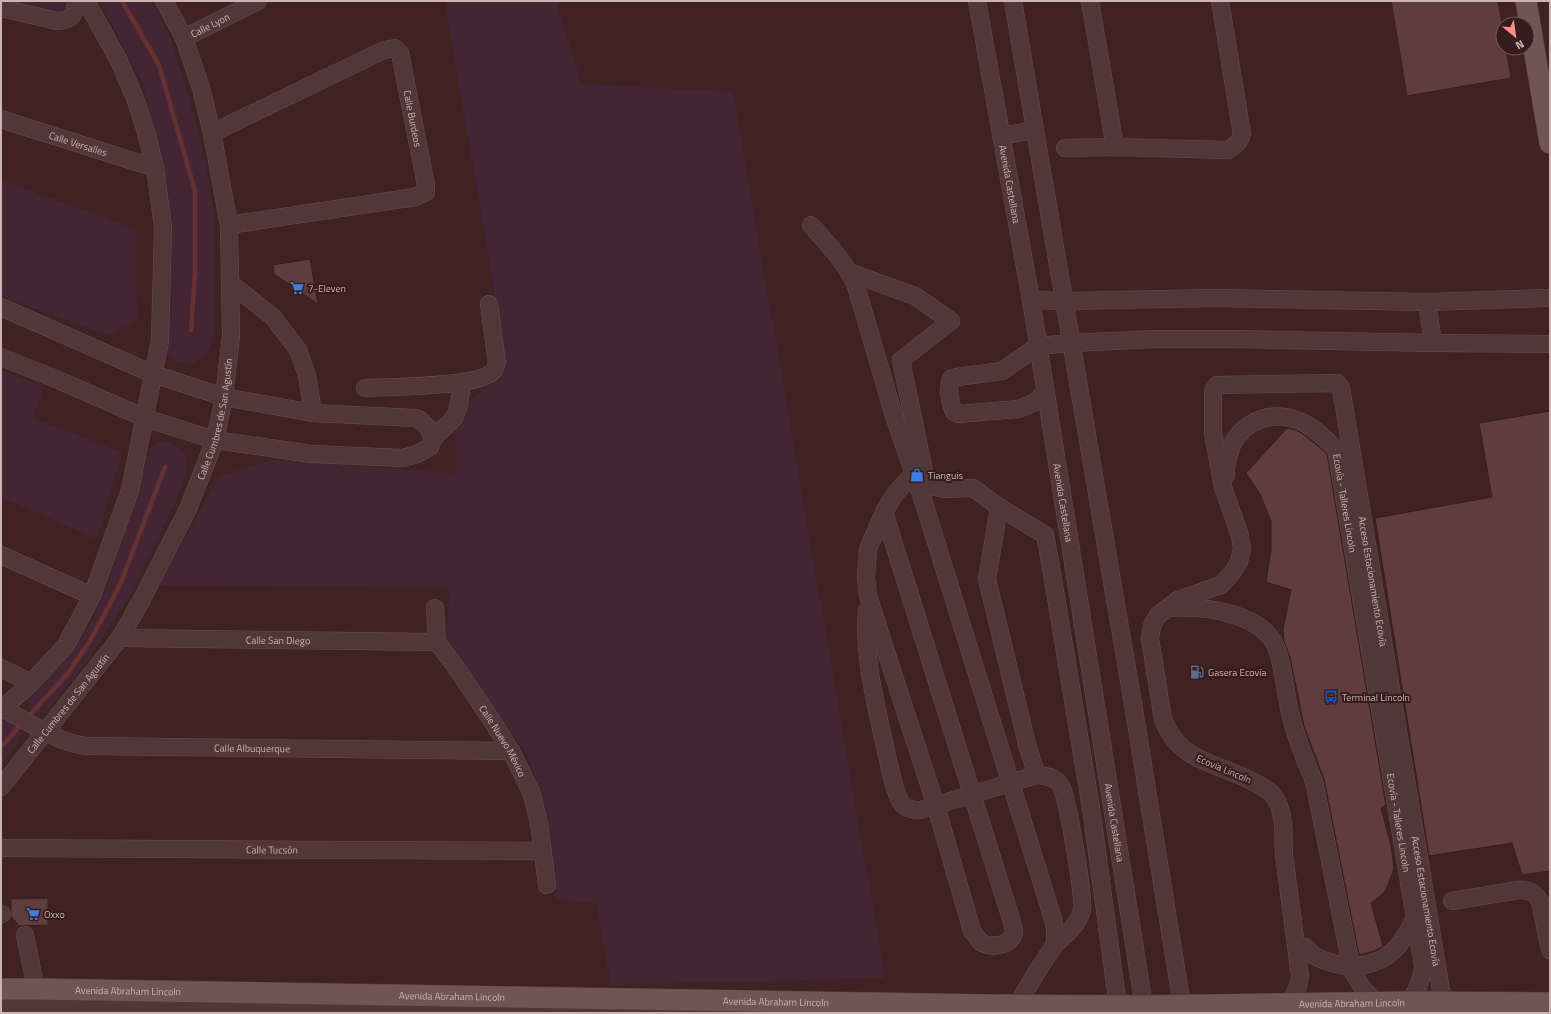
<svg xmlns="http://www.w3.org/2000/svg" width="1551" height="1014" viewBox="0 0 1551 1014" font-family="'Titillium Web',sans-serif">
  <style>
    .green { fill: #442534 }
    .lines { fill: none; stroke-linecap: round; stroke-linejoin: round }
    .stream { stroke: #663231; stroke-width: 4.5 }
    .building { fill: #603c3c; stroke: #381e1e }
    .minor-casing { stroke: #694f4f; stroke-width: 18 }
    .major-casing { stroke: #573e3d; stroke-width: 22 }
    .minor { stroke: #513737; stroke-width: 17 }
    .major { stroke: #715554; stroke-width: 21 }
    .labels { text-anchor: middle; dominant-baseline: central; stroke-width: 4; stroke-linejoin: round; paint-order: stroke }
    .street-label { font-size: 10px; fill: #ccb4b3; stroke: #361c1c }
    .poi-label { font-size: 10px; fill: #ccb4b3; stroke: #361c1c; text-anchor: start }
  </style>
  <rect width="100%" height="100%" fill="#412222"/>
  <path class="green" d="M 8,1 L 69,1 L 68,7 L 53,13 Z
    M 99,1 L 151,1 L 170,36 L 201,140 L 215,217 L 213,336 L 209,348 L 201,359 L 188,365 L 177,362 L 170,356 L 164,344 L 169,287 L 170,210 L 161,162 L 143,83 Z
    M 445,1 L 560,1 L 557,8 L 582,84 L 733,92 L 885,978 L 611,985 L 596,904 L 556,899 L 548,816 L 527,754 L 447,650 L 449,588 L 159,585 L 219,476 L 272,460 L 456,473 L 455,414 L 507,368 Z
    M 1,180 L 136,229 L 137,322 L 106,335 L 1,296 Z
    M 1,370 L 44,387 L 33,418 L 122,452 L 97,539 L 1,497 Z
    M 165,441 C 178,444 188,452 188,466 L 176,501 L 130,595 L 89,659 L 61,694 L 46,712 L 36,714 L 30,710 L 27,702 L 30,695 L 78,644 L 96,614 L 108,583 L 149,449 L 156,444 Z
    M 2,720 C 12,722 16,724 21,733 L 18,744 L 1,765 L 1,721 Z"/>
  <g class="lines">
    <path class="stream" d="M 122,1 L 159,65 L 195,191 L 195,273 L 191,330
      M 1,747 L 68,673 L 90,641 L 120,585 L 165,467"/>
  </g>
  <path class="building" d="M 1391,1 L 1498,1 L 1503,28 L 1503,48 L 1506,48 L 1511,78 L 1407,96 Z
    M 310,259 L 318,304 L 274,274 L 273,265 Z
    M 1550,411 L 1550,871 L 1522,875 L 1512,843 L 1429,856 L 1375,518 L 1492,497 L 1479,423 Z
    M 1287,428 L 1296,430 L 1306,436 L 1327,454 L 1386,805 L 1381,808 L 1391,845 L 1394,869 L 1385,892 L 1371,903 L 1383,946 L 1374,951 L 1359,955 L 1324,779 L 1304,726 L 1290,657 L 1284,641 L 1283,629 L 1291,590 L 1266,582 L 1271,549 L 1271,521 L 1260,494 L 1246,473 Z
    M 48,898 L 48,925 L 19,926 L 11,916 L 11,899 Z"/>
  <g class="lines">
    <g class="minor-casing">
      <g id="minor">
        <path id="s1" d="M 977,1 L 1031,300 L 1144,1006"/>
        <path d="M 1013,1 L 1133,704 L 1182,1005"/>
        <path d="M 1090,1 L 1115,147"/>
        <path d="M 1,8 L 57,21 C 73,20 74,15 77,1"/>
        <path id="s2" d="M 184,38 L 258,1"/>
        <path id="s3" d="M 1,119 L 155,168"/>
        <path id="s4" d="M 212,133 L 384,50 L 395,48 L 400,53 L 426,185 L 426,192 L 415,197 L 229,225"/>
        <path d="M 1001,136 L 1034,130"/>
        <path d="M 1065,148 L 1115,147 L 1228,150 C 1235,146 1240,142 1242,134 L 1220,1"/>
        <path d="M 811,225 C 828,245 846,262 856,286 L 894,416 L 923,500 L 1053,919 L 1055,930 L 1055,944 L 1038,970 L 1017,1005"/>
        <path d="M 851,273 L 915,296 L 951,321 L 901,360 L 927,485 L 944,489 L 973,488 L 999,507 L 1045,535 L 1051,567 L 1091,808 L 1118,1006"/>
        <path d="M 230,283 L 273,317 L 298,350 L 307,375 L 313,413"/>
        <path d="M 1031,300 L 1065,301 L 1215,298 L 1427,302 L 1550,298"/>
        <path d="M 1427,302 L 1433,343"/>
        <path d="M 1,307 L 153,374 L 224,397 L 313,413 L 416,418 C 425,422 429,429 433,438"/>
        <path d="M 1,357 L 56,379 L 145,418 L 215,440 L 311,454 L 403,458 L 417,454 L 430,447 C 435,431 443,431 452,420 C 460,411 460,394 462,383"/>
        <path d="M 365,388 C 388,387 481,387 493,371 C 495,369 496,365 497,363 L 489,304"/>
        <path d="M 1045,392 L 1035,402 L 1019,409 L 958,414 L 954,412 C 950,403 947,389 951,379 L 957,377 L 1002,371 L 1038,346 L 1071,343 L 1155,339 L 1231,339 L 1433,343 L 1550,344"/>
        <path id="s5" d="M 1226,475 C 1225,469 1227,461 1229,454 C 1236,426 1265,410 1294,419 C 1311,424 1323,437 1336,449 L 1423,965 C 1423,983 1412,998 1402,1013"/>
        <path d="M 999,507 L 987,579 L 1028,748 L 1037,775"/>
        <path d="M 884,512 L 1012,922 C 1012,925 1014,929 1014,931 C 1013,946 992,948 982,943 C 978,940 975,934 972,931 L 936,806 L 868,596 L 866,577 L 868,549 L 884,512 L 895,494 L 913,474"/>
        <path d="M 1,555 L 92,596"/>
        <path id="s6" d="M 435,608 L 437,642 L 457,669 L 494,724 L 511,751 L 532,794 L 539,823 L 547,885"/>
        <path d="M 1170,608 C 1204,606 1266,612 1278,652 C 1284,671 1285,692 1290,712 C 1295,735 1304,758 1314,781 L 1352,970 L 1363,989 L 1377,1003"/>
        <path d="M 867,610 C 863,659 877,708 887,756 C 890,767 895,797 903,805 C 907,809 915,810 920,810 L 1037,775 C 1047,776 1056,777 1061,786 C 1067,796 1085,900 1082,910 C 1078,925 1066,935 1055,944"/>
        <path id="s7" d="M 120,638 L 437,642"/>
        <path d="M 1,668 L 31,683"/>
        <path id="s8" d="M 3,708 C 30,723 56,742 86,746 L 511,751"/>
        <path d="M 1,710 L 31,683 L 66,645 L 92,596 L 130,490 L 160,341 L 163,227 L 155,168 L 146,132 L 135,98 L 119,61 L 86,1"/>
        <path id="s9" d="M 1,787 L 120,638 L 141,601 L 188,509 L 215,440 L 224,397 L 231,336 L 229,225 L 212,133 L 201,88 L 184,38 L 164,1"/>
        <path id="s10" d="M 1,848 L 543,851"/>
        <path d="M 1452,901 L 1519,890 C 1530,890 1534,892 1540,901 L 1550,950"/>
        <path d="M 1,914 L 2,914"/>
        <path d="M 25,935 L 36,989"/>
        <path d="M 1305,947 C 1309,950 1312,955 1317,957 C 1341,970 1376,970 1396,948 C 1404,940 1410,927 1416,917"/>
        <path id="s11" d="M 1287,1004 C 1295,996 1299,987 1300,976 C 1295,936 1289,895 1284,855 C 1283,841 1285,826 1281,813 C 1280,806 1276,799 1272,794 C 1268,789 1262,787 1257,784 C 1222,763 1179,764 1163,719 L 1150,639 L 1152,626 L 1158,615 L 1178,600 L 1221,585 L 1232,573 L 1239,562 L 1242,549 L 1240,536 L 1223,487 L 1213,433 L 1213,391 L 1217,385 L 1337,383 L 1341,388 L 1443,1002"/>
        <path d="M 1,1006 L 736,1013"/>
      </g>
    </g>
    <g class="major-casing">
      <g id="major">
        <path d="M 1526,1 L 1550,143"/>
        <path id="s12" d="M 1,989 L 36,989 L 992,1005 L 1144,1006 L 1409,1002 L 1550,1003"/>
      </g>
    </g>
    <use href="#minor" class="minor"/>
    <use href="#major" class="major"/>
  </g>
  <defs>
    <g id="supermarket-bare" transform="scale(1.08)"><path d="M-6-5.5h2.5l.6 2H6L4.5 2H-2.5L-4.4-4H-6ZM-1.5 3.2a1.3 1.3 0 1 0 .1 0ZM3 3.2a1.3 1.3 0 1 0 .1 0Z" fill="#3f7fe0" stroke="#361c1c" stroke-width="2.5" paint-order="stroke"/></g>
    <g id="shop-bare" transform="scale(1.08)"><path d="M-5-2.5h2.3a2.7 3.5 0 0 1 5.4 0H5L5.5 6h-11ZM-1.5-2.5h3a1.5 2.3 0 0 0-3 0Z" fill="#3f7fe0" stroke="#361c1c" stroke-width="2.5" paint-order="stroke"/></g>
    <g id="fuel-bare" transform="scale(1.08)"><path d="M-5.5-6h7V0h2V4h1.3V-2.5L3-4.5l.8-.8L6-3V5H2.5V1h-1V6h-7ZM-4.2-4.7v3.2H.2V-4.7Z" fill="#5c6f8a" stroke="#361c1c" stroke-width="2.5" paint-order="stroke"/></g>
    <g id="bus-bare" transform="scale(1.08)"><path d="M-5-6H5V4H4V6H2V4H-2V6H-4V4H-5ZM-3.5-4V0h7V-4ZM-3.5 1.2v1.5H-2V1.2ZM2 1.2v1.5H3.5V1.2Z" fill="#1a4fb4" stroke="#361c1c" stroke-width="2.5" paint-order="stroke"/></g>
  </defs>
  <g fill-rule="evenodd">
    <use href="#supermarket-bare" x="297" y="288"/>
    <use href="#shop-bare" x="917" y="475"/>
    <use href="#fuel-bare" x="1197" y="672"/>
    <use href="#bus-bare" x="1331" y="697"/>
    <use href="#supermarket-bare" x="33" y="914"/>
  </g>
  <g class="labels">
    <g class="street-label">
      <text stroke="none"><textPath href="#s2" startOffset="29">Calle Lyon</textPath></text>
      <text stroke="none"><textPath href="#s4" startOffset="276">Calle Burdeos</textPath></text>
      <text stroke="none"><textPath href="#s3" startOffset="81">Calle Versalles</textPath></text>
      <text stroke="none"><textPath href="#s1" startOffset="186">Avenida Castellana</textPath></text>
      <text stroke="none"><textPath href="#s9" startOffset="431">Calle Cumbres de San Agustín</textPath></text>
      <text stroke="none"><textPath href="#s1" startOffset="509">Avenida Castellana</textPath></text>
      <text stroke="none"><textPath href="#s5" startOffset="211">Ecovía - Talleres Lincoln</textPath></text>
      <text stroke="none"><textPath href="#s11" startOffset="1065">Acceso Estacionamiento Ecovía</textPath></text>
      <text stroke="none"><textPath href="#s7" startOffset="158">Calle San Diego</textPath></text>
      <text stroke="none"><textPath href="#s9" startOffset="107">Calle Cumbres de San Agustín</textPath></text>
      <text stroke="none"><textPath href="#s6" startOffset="153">Calle Nuevo México</textPath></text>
      <text stroke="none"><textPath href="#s8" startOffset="258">Calle Albuquerque</textPath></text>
      <text transform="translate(1224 769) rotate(23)">Ecovía Lincoln</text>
      <text stroke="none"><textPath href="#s1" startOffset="833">Avenida Castellana</textPath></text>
      <text stroke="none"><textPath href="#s5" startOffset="535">Ecovía - Talleres Lincoln</textPath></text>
      <text stroke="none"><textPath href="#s10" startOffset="271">Calle Tucsón</textPath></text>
      <text stroke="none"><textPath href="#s11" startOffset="1389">Acceso Estacionamiento Ecovía</textPath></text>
      <text stroke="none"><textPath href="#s12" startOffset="127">Avenida Abraham Lincoln</textPath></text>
      <text stroke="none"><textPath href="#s12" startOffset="451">Avenida Abraham Lincoln</textPath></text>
      <text stroke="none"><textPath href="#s12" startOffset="775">Avenida Abraham Lincoln</textPath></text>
      <text stroke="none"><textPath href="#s12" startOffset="1351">Avenida Abraham Lincoln</textPath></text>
    </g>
    <g class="poi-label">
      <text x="308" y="288">7-Eleven</text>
      <text x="928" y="475">Tianguis</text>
      <text x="1208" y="672">Gasera Ecovía</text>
      <text x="1342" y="697">Terminal Lincoln</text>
      <text x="44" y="914">Oxxo</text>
    </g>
  </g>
  <rect width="1551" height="1014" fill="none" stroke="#ccb4b3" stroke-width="4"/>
  <g transform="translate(1515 36) rotate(151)"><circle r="19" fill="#361c1c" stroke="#725958"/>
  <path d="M0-3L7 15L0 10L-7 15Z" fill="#ff8b85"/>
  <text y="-6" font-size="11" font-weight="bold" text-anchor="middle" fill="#ccb4b3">N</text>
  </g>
</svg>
